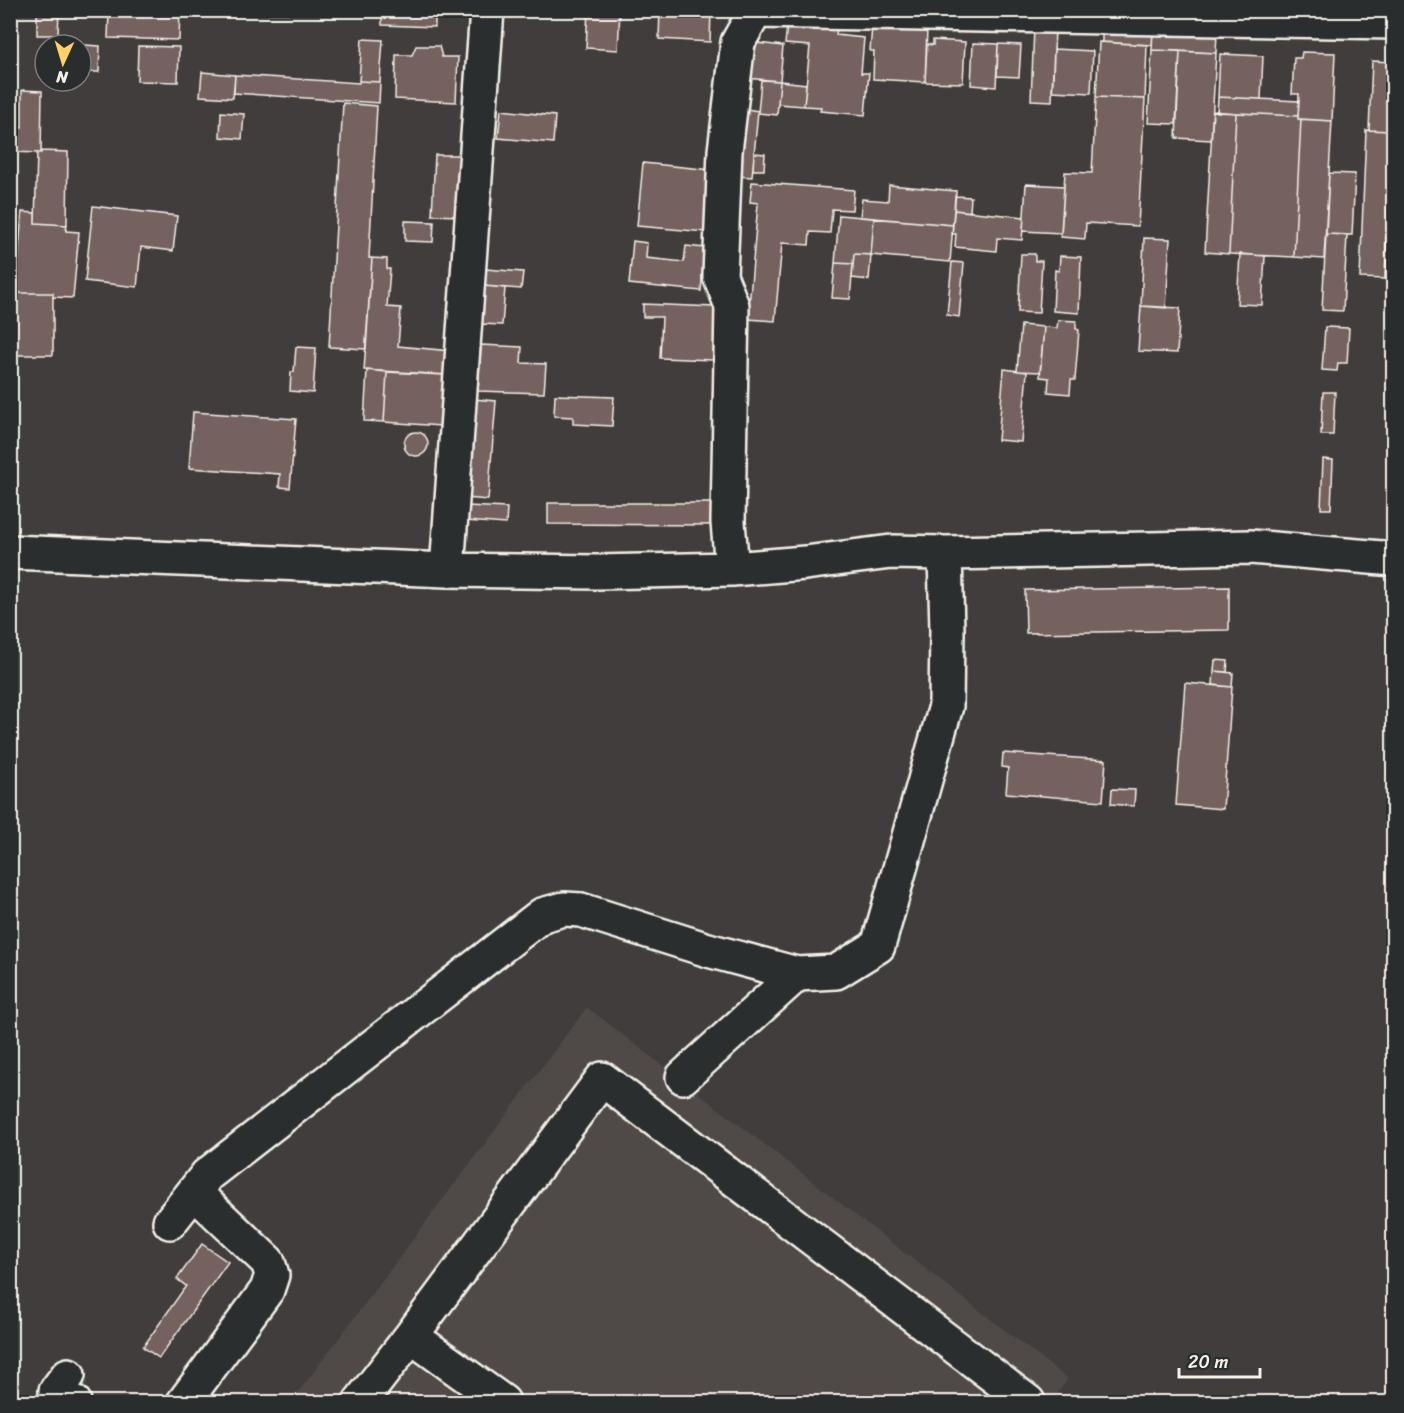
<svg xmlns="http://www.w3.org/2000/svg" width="1404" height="1413" viewBox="0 0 1404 1413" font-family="Sriracha,sans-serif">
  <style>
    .built { fill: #504846 }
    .building { fill: #74625e; stroke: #f4f1e8; stroke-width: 1.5 }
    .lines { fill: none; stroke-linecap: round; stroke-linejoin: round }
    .minor-casing { stroke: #f4f1e8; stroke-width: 38 }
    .minor { stroke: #2a2d2e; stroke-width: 33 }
  </style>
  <rect width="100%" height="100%" fill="#403d3c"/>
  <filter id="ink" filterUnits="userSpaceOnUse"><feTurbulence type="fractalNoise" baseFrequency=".0167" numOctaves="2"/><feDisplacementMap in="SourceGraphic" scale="12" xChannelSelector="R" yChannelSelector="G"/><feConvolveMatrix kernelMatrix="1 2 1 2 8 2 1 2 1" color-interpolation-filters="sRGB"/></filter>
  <g filter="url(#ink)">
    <path class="built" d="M 587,1007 L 1068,1379 L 1051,1402 L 291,1402 Z"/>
    <path class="building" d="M 37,10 L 59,10 L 58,35 L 37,35 Z
      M 102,10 L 180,10 L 179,40 L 108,38 L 109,11 Z
      M 242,10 L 298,10 L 297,13 L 242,13 Z
      M 382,10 L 467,10 L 466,14 L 435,13 L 435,27 L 382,25 Z
      M 588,10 L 620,10 L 618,50 L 586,48 Z
      M 660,10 L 711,10 L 710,42 L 659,39 Z
      M 787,25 L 837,29 L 836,35 L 864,38 L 861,73 L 869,73 L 865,115 L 820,111 L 821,107 L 804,106 L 810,46 L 785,44 Z
      M 872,26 L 927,29 L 925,82 L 873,79 L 874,51 L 870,51 Z
      M 1034,28 L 1055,29 L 1052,101 L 1031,100 Z
      M 1153,28 L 1217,33 L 1216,53 L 1152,50 Z
      M 1102,30 L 1153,33 L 1152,45 L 1102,42 Z
      M 362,39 L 383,40 L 380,82 L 359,81 Z
      M 933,40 L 965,42 L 963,83 L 925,82 L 927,44 L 933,45 Z
      M 748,42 L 783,46 L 780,81 L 745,78 Z
      M 1099,42 L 1147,45 L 1145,99 L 1096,97 Z
      M 973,43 L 998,44 L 996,87 L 971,85 Z
      M 998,44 L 1021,45 L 1019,77 L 997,76 Z
      M 84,45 L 100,46 L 99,72 L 83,72 Z
      M 138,46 L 179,47 L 178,82 L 137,81 Z
      M 416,46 L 439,46 L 442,57 L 458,57 L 456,102 L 395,99 L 396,55 L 412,55 Z
      M 1054,49 L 1093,51 L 1091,93 L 1052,91 Z
      M 1152,50 L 1180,51 L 1176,124 L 1148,123 Z
      M 1180,51 L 1216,53 L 1211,140 L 1176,138 Z
      M 1302,52 L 1335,53 L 1332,121 L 1298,119 L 1299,94 L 1292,94 L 1294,58 L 1301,58 Z
      M 1220,54 L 1263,56 L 1261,99 L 1218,97 Z
      M 1372,61 L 1393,62 L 1391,131 L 1369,130 Z
      M 202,72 L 235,75 L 233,98 L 200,96 Z
      M 235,75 L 359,83 L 359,81 L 380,82 L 379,103 L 234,93 Z
      M 761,80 L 780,81 L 777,115 L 758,113 Z
      M 780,81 L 806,84 L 804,106 L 778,104 Z
      M 22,90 L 42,91 L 41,153 L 10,152 L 10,127 L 22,128 Z
      M 1096,97 L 1145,99 L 1138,226 L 1086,223 L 1085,239 L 1061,237 L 1065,172 L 1092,173 Z
      M 1218,97 L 1299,101 L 1298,116 L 1217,112 Z
      M 343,103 L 377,106 L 369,258 L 372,258 L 366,349 L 329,347 Z
      M 746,109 L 758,111 L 752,177 L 736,176 Z
      M 501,110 L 555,116 L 553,143 L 498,138 Z
      M 1213,111 L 1236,113 L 1229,254 L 1205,252 Z
      M 221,112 L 244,114 L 242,139 L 220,137 Z
      M 1236,113 L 1298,116 L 1298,119 L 1301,119 L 1294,257 L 1229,254 Z
      M 1301,119 L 1332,121 L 1324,259 L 1294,257 Z
      M 1366,130 L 1391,131 L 1385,279 L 1360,278 Z
      M 41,151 L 68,152 L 67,225 L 35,223 L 37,153 L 41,153 Z
      M 754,153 L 765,154 L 764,170 L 753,170 Z
      M 435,155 L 460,155 L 458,216 L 432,215 Z
      M 643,163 L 712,170 L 706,232 L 637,226 Z
      M 1329,173 L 1355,174 L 1352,235 L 1326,234 Z
      M 752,182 L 854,190 L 852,210 L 832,209 L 830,233 L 810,232 L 809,245 L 782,243 L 775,321 L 748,319 L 758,203 L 750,202 Z
      M 1026,184 L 1064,186 L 1061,233 L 1023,231 Z
      M 889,185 L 956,191 L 953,225 L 860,217 L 862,199 L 888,201 Z
      M 955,196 L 971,197 L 970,212 L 954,210 Z
      M 93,206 L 177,216 L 173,251 L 141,247 L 137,287 L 85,281 Z
      M 954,210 L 1024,217 L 1022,240 L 997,238 L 996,251 L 955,247 L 956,234 L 952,234 Z
      M 22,212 L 35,213 L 35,223 L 67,225 L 66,231 L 79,232 L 73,298 L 53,297 L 53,293 L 10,293 L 10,273 L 17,273 Z
      M 839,215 L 874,218 L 871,255 L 854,254 L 853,264 L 835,263 Z
      M 874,218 L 953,225 L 950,262 L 871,255 Z
      M 405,221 L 434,222 L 433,242 L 405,241 Z
      M 1326,234 L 1347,235 L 1343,311 L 1322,310 Z
      M 1386,237 L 1394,237 L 1394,251 L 1386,251 Z
      M 1144,238 L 1170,239 L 1166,308 L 1141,306 Z
      M 633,241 L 647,243 L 646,258 L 684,262 L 686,246 L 705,248 L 701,291 L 629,284 Z
      M 854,254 L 871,255 L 869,280 L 852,278 Z
      M 1021,254 L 1035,254 L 1035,261 L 1042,261 L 1039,313 L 1018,312 Z
      M 1240,254 L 1265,256 L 1262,305 L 1237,304 Z
      M 1060,256 L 1081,257 L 1079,313 L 1053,311 L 1055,270 L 1059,271 Z
      M 372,258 L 387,259 L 387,269 L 390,269 L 387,307 L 401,308 L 398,346 L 451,351 L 449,375 L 364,370 Z
      M 1386,261 L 1394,261 L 1394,294 L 1389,294 L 1389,279 L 1385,279 Z
      M 952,262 L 964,263 L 959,317 L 947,315 Z
      M 835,263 L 853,264 L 850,299 L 832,298 Z
      M 485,269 L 523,272 L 521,289 L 484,286 Z
      M 484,286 L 505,288 L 502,325 L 481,324 Z
      M 10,293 L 53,293 L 53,355 L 10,355 Z
      M 643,304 L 715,307 L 713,360 L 660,358 L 662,317 L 643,317 Z
      M 1141,306 L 1180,308 L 1177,353 L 1138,351 Z
      M 1058,320 L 1076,321 L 1076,329 L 1079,330 L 1075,380 L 1071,380 L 1070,394 L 1048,392 L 1049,378 L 1040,377 L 1044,327 L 1057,328 Z
      M 1021,325 L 1044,327 L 1040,372 L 1017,371 Z
      M 1325,327 L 1349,328 L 1347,363 L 1338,363 L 1337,371 L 1322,370 Z
      M 481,345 L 522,347 L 521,363 L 546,364 L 544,393 L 478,391 Z
      M 296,347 L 316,348 L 313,393 L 290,391 L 291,372 L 294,372 Z
      M 1004,369 L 1027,372 L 1021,442 L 998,440 Z
      M 367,370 L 387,372 L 384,422 L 364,421 Z
      M 387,372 L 444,375 L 441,426 L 384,422 Z
      M 1323,392 L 1335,392 L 1333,435 L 1321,435 Z
      M 555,395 L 614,397 L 612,426 L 573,424 L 573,417 L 554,416 Z
      M 473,399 L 496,401 L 488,500 L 466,498 Z
      M 193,412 L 296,419 L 290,488 L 279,487 L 280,474 L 189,468 Z
      M404 444a12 12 0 1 1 24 0a12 12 0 1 1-24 0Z
      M 1323,459 L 1333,460 L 1331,509 L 1321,509 Z
      M 548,503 L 713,503 L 713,525 L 548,524 Z
      M 467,506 L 507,508 L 506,524 L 466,521 Z
      M 1229,587 L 1229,630 L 1026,633 L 1025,590 Z
      M 1215,660 L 1228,661 L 1227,672 L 1214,671 Z
      M 1214,671 L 1233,673 L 1232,687 L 1213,685 Z
      M 1185,683 L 1232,687 L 1223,809 L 1176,805 Z
      M 1003,753 L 1106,760 L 1103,801 L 1006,793 L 1008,768 L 1002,767 Z
      M 1112,789 L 1135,790 L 1134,806 L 1111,804 Z
      M 202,1244 L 228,1262 L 159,1358 L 143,1347 L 186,1286 L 177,1279 Z"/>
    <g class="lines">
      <g class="minor-casing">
        <path id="minor" d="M 756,11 L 1394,22
          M 10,552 L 447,570 L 597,572 L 732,569 L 805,563 L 891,552 L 945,553 L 1251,547 L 1394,559
          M 732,569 L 728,522 L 732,306 L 720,276 L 725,151 L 738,42 L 756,10
          M 447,570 L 487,10
          M 683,1077 L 797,974
          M 170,1222 L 207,1175 L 542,915 L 564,909 L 581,910 L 708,950 L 797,974 L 836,972 L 878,946 L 946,706 L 947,631 L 945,553
          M 411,1336 L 602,1079 L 1028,1402
          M 68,1375 L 56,1391 L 74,1402
          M 184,1402 L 267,1290 L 272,1275 L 268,1262 L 194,1192
          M 360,1402 L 411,1336 L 503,1402"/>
      </g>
      <use href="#minor" class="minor"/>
    </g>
  </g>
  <rect width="1404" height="1413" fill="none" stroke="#2a2d2e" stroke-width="36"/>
  <rect x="18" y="18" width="1368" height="1377" fill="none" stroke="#f4f1e8" stroke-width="2" filter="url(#ink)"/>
  <g transform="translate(63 63) rotate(184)"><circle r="28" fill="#2a2d2e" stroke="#7b7b78" stroke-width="1.5"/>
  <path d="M0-4.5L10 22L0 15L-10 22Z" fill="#ffd166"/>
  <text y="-9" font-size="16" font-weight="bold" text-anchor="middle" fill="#f4f1e8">N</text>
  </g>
  <path d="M1179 1368v9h81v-9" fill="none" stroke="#f4f1e8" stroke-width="3"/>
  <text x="1188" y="1368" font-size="18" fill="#f4f1e8" stroke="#2a2d2e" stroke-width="4.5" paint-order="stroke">20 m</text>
</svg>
